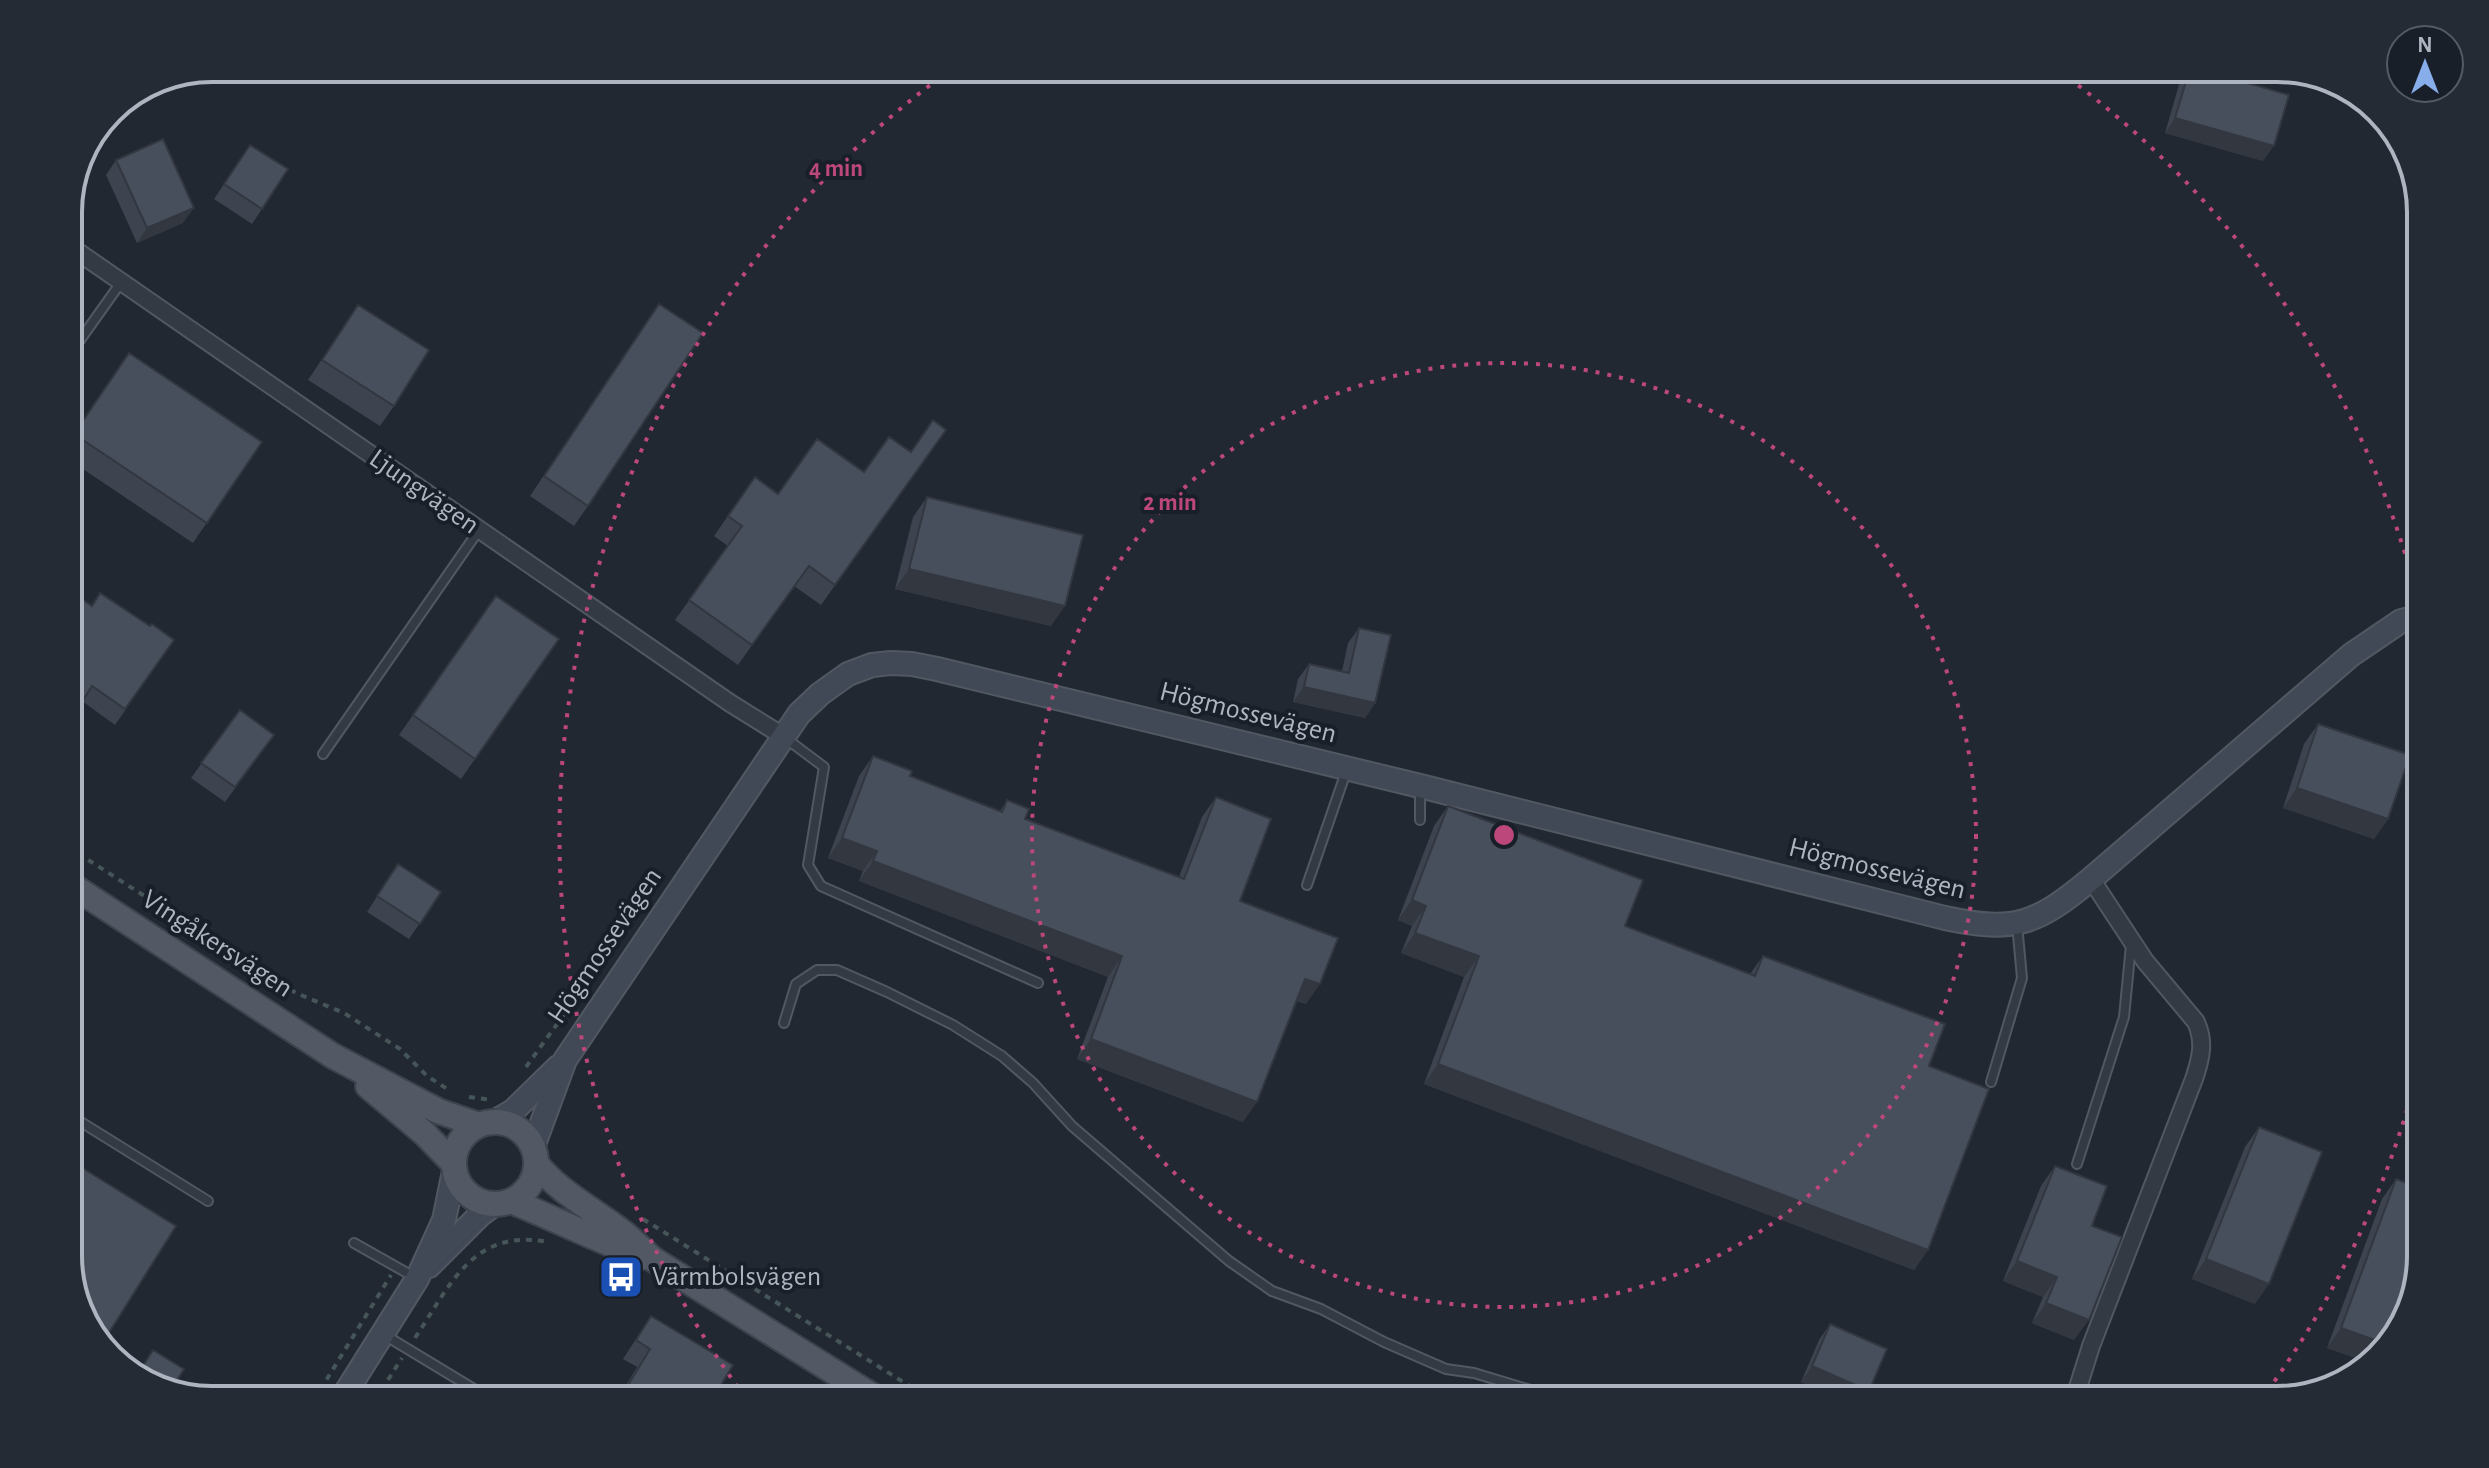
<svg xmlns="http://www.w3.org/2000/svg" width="2489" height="1468" viewBox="0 0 2489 1468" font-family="'Alegreya Sans',sans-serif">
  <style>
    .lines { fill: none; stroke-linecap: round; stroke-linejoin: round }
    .lane-casing { stroke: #515862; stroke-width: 12 }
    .street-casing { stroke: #515862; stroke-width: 20 }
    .secondary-casing { stroke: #515862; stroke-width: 26 }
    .primary-casing { stroke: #3d434d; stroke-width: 28 }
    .path { stroke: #465658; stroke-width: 4; stroke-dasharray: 6 6; stroke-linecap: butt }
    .lane { stroke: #343a43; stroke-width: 8 }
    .street { stroke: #343a43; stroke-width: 16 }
    .secondary { stroke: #424956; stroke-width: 22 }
    .primary { stroke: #525964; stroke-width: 24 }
    .wall { fill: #3d444f }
    .shaded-wall { fill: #323740 }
    .building { fill: #474f5c; stroke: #323740; stroke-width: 2 }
    .ring { fill: none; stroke: #bc477a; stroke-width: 4; stroke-dasharray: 4 8 }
    .labels { text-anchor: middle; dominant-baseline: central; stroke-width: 8; stroke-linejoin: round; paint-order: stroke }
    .street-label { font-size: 28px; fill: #aeb5c1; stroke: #191f28 }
    .poi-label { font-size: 28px; fill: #aeb5c1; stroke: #191f28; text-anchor: start }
    .rim { fill: none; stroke: #aeb5c1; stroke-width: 4 }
    .centre { fill: #bc477a; stroke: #191f28; stroke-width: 4 }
    .ring-label { font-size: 24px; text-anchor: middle; font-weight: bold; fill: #bc477a; stroke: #191f28; stroke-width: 8; stroke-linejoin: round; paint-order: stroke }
  </style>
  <rect width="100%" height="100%" fill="#212832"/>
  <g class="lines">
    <g class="lane-casing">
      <path id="lane" d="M 68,357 L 122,281
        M 784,737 L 824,767 L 808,865 L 821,886 L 1038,983
        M 323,754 L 479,530
        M 1420,820 L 1420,787
        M 1307,885 L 1347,769
        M 784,1023 L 796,984 L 817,970 L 837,970 L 887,992 L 953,1025 L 1002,1056 L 1033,1083 L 1072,1126 L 1229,1261 L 1272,1291 L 1321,1309 L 1384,1342 L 1446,1369 L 1474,1373 L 1537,1392 L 1553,1400
        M 1991,1082 L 2022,978 L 2017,924
        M 68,1114 L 208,1201
        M 2077,1164 L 2124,1017 L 2131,945
        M 354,1243 L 416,1278
        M 383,1334 L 492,1400"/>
    </g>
    <g class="street-casing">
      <path id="street" d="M 68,245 L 730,703 L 783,736
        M 2074,1400 L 2091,1346 L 2194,1079 C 2201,1058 2205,1042 2196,1022 L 2145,961 L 2091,879"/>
    </g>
    <g class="secondary-casing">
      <path id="secondary" d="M 494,1122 L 513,1111 L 558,1067
        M 533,1147 L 565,1060 L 799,714 L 820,694 L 848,674 L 872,665 L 891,663 L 912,664 L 937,669 L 1420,786 L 1945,918 C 2015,933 2037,924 2091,879 L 2351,655 L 2401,621 L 2421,616
        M 429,1266 L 480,1215 L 495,1204
        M 341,1400 L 417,1279 L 444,1220 L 454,1171"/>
    </g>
    <g class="primary-casing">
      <path id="primary" d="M 68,883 L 333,1056 L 438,1111 L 479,1125
        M 368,1086 L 425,1134 L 453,1163
        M454 1163a41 41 0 1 1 82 0a41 41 0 1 1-82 0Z
        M 536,1163 C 560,1194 595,1210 625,1234 C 635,1242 644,1252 654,1260 L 879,1400
        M 511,1201 C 556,1219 598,1241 644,1257"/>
    </g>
    <path class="path" d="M 68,847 L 296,993 L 344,1013 L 400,1049 L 427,1076 L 449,1090
      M 526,1067 L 640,909
      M 469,1097 L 492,1100
      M 643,1219 L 932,1400
      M 415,1338 C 451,1284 473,1228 548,1242
      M 314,1400 L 391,1275
      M 375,1400 L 402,1358"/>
    <use href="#lane" class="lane"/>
    <use href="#street" class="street"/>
    <use href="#secondary" class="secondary"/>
    <use href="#primary" class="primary"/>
  </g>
  <path class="wall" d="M 2189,68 L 2196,68 L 2263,161 L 2165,133 L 2180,81 Z
    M 250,145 L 262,209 L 252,224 L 214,199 Z
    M 116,160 L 183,223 L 137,243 L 106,175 Z
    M 358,305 L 394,406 L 380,426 L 308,380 Z
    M 645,324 L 588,506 L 574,526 L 530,496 Z
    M 129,353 L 262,442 L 193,543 L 68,459 L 68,441 Z
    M 946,430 L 821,605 L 794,586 L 738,665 L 675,620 L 728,546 L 714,536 L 755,477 L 778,494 L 864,472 L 911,452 Z
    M 927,497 L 1051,626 L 895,589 L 913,517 Z
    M 68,589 L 92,606 L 150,626 L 174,640 L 115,725 L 82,701 L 69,720 L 68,719 Z
    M 496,596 L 559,639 L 461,779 L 399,735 Z
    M 1359,628 L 1375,703 L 1365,718 L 1293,702 L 1298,679 L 1309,664 L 1342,671 L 1348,643 Z
    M 240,710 L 274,735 L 225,802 L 191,778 Z
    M 2318,724 L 2388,819 L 2374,839 L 2283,808 L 2304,744 Z
    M 873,756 L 910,776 L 1000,811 L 1007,800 L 1025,819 L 1179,877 L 1202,817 L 1216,797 L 1240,901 L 1306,1004 L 1296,1001 L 1243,1122 L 1077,1059 L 1108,977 L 859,881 L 863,871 L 828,858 L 859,776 Z
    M 1448,806 L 1625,926 L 1750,974 L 1763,956 L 1929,1066 L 1928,1250 L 1914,1270 L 1424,1084 L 1464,977 L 1401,953 L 1412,926 L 1398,920 L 1434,826 Z
    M 398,864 L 441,892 L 409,939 L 367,912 Z
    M 2259,1127 L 2255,1304 L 2192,1279 L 2245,1147 Z
    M 2055,1166 L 2092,1226 L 2074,1340 L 2032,1323 L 2043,1297 L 2003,1281 L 2041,1186 Z
    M 2396,1179 L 2402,1327 L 2367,1362 L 2327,1348 L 2382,1199 Z
    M 651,1316 L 712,1400 L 617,1400 L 637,1367 L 623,1359 Z
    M 1830,1324 L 1863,1400 L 1844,1400 L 1801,1382 L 1819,1340 Z"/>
  <path class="shaded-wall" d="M 2175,118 L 2274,146 L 2263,161 L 2165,133 Z
    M 194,208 L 183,223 L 137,243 L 147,228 Z
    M 909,569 L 1065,606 L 1051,626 L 895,589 Z
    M 1304,687 L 1375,703 L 1365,718 L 1293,702 Z
    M 2297,788 L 2388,819 L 2374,839 L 2283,808 Z
    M 842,838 L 877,851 L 863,871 L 828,858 Z
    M 873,861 L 1122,956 L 1108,977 L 859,881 Z
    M 1412,900 L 1426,906 L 1412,926 L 1398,920 Z
    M 1415,933 L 1479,956 L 1464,977 L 1401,953 Z
    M 1305,979 L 1320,984 L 1306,1004 L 1291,999 Z
    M 1091,1039 L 1257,1102 L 1243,1122 L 1077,1059 Z
    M 1438,1064 L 1928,1250 L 1914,1270 L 1424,1084 Z
    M 2206,1259 L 2269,1284 L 2255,1304 L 2192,1279 Z
    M 2017,1261 L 2057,1277 L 2043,1297 L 2003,1281 Z
    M 2046,1303 L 2089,1320 L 2074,1340 L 2032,1323 Z
    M 2341,1328 L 2386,1344 L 2367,1362 L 2327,1348 Z
    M 1812,1366 L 1869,1391 L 1863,1400 L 1844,1400 L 1801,1382 Z"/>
  <path class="building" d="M 2190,68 L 2196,68 L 2289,95 L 2274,146 L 2175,118 Z
    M 163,139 L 194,208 L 147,228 L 116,160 Z
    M 250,145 L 288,169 L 262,209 L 224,184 Z
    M 68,275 L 73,278 L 68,285 Z
    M 659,304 L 703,333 L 588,506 L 544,476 Z
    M 358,305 L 429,350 L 394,406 L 322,360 Z
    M 129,353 L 262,442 L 207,523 L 74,434 Z
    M 933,420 L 946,430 L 835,585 L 809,566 L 752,645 L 689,600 L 742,526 L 728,516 L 755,477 L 778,494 L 817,439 L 864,472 L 889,437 L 911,452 Z
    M 927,497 L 1083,535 L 1065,606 L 909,569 Z
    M 68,589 L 92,606 L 100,593 L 150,626 L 152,624 L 174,640 L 125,709 L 92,686 L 80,705 L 68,697 Z
    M 496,596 L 559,639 L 475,759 L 413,715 Z
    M 1359,628 L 1391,635 L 1375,703 L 1304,687 L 1309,664 L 1349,673 Z
    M 240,710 L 274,735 L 235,787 L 201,763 Z
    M 2318,724 L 2410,755 L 2388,819 L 2297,788 Z
    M 873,756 L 912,771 L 910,776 L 1002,812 L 1007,800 L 1029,809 L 1025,819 L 1184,879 L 1216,797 L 1271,819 L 1240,901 L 1338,938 L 1320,984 L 1305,979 L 1257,1102 L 1091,1039 L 1122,956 L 873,861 L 877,851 L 842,838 Z
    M 1448,806 L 1643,880 L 1625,926 L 1755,976 L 1763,956 L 1945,1024 L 1929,1066 L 1989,1089 L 1928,1250 L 1438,1064 L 1479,956 L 1415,933 L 1426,906 L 1412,900 Z
    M 398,864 L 441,892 L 420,924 L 377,896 Z
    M 2259,1127 L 2322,1152 L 2269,1284 L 2206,1259 Z
    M 68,1159 L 176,1226 L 102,1344 L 92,1335 L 68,1265 Z
    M 2055,1166 L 2107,1186 L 2092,1226 L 2122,1237 L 2089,1320 L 2046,1303 L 2057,1277 L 2017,1261 Z
    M 2396,1179 L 2421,1188 L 2421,1256 L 2402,1327 L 2386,1344 L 2341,1328 Z
    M 651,1316 L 733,1365 L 712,1400 L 619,1400 L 650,1349 L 636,1340 Z
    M 1830,1324 L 1887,1349 L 1869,1391 L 1812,1366 Z
    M 153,1350 L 184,1369 L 172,1389 L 141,1381 L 136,1377 Z"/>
  <g class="ring">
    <circle cx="1504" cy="835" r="472"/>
    <path d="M2420 1063A944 944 0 0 1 2263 1397M745 1397A944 944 0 0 1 949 71M2059 71A944 944 0 0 1 2420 607"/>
  </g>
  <defs>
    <g id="bus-square" transform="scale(2.3)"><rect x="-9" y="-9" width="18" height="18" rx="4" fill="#1a4fb4" stroke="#191f28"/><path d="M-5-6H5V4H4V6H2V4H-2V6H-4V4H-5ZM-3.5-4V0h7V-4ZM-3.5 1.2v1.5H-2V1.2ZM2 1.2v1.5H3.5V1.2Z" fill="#fff"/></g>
  </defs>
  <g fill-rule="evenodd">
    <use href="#bus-square" x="621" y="1277"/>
  </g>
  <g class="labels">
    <g class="street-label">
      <text transform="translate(424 492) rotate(35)">Ljungvägen</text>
      <text transform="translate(1248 713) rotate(14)">Högmossevägen</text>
      <text transform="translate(1877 869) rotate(14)">Högmossevägen</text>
      <text transform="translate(217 944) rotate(33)">Vingåkersvägen</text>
      <text transform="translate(605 946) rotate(-56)">Högmossevägen</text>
    </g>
    <g class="poi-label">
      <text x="652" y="1277">Värmbolsvägen</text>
    </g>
  </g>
  <path d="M0 0H2489V1468H0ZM212 82H2277A130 130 0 0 1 2407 212V1256A130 130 0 0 1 2277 1386H212A130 130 0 0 1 82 1256V212A130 130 0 0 1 212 82Z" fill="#252b34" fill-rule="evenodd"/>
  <path class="rim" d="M212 82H2277A130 130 0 0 1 2407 212V1256A130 130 0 0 1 2277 1386H212A130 130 0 0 1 82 1256V212A130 130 0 0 1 212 82Z"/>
  <circle cx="1504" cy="835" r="12" class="centre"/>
  <g class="ring-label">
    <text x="836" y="176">4 min</text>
    <text x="1170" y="510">2 min</text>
  </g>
  <g transform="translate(2425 64)"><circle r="38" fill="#191f28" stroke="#555b65" stroke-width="2"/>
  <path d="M0-6L14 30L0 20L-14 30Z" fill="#88adeb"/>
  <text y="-12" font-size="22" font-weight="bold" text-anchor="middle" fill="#aeb5c1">N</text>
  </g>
</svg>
